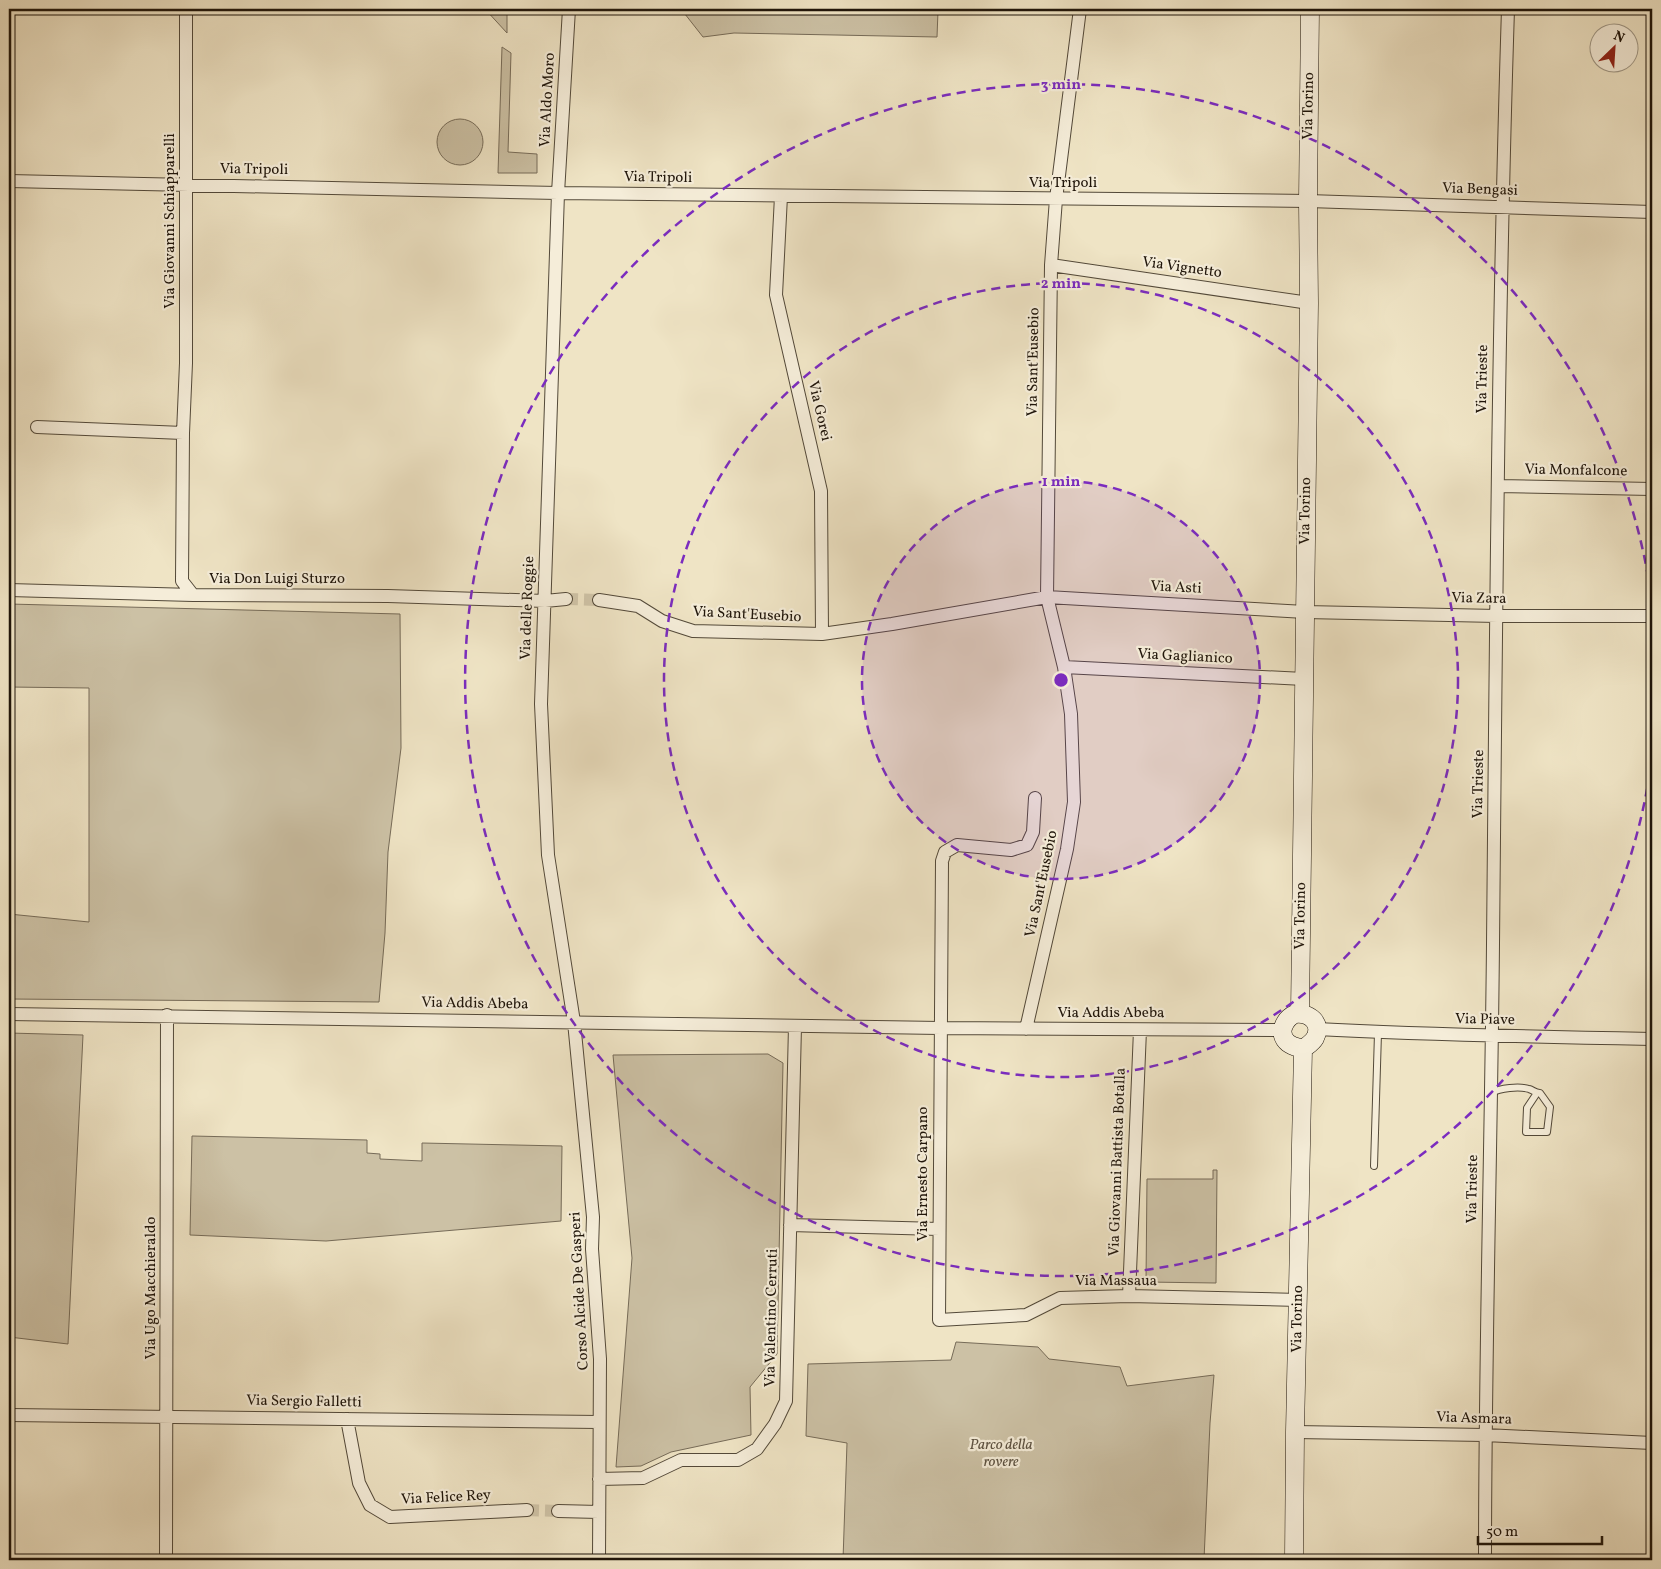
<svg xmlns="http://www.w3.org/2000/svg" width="1661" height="1569" viewBox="0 0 1661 1569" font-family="Vollkorn,serif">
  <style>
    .green { fill: #ccc1a5; stroke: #766b58 }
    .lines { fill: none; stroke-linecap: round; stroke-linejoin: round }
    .street-tunnel { stroke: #d0c5a9; stroke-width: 12; stroke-dasharray: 12 6; stroke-linecap: butt }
    .lane-casing { stroke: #534939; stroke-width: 8 }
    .street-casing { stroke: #534939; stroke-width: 14 }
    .secondary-casing { stroke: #1f150a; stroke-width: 19 }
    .lane { stroke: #f5edd9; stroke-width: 6 }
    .street { stroke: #f5edd9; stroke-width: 12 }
    .secondary { stroke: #f5edd9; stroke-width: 18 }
    .ring { fill: none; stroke: #7b2cbf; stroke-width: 2.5; stroke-dasharray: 9 6 }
    .labels { text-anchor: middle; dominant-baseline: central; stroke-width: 4.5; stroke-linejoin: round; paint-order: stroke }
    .street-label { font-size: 15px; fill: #1f150a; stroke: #f5edd9 }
    .park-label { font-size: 15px; font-style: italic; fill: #5c5140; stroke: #f5edd9 }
    .centre { fill: #7b2cbf; stroke: #f5edd9; stroke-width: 2.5 }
    .ring-label { font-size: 15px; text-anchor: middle; font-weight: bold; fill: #7b2cbf; stroke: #f5edd9; stroke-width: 4.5; stroke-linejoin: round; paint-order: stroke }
  </style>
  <rect width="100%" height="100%" fill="#efe4c5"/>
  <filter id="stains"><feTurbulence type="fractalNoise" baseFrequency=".004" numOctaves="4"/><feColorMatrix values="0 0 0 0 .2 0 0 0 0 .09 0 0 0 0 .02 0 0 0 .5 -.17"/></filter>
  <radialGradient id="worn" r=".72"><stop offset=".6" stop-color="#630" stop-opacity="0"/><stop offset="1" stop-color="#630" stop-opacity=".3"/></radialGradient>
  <path class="green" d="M 485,9 L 507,9 L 507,33 Z
    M 681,9 L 983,9 L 983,10 L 938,11 L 937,37 L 734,33 L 703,37 Z
    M 502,47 L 511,53 L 508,152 L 537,154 L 537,173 L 498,173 Z
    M437 142a23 23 0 1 1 46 0a23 23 0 1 1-46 0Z
    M 9,604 L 400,614 L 401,748 L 388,852 L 385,933 L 379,1002 L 9,999 L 9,914 L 89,922 L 89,688 L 9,687 Z
    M 9,1033 L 83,1035 L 68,1344 L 9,1337 Z
    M 768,1054 L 783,1063 L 777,1354 L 750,1387 L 751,1435 L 671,1452 L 641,1466 L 616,1467 L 632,1258 L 613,1055 Z
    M 192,1136 L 367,1140 L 367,1153 L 380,1154 L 380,1159 L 422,1161 L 422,1143 L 562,1146 L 561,1221 L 326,1241 L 190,1235 Z
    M 1213,1170 L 1217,1170 L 1216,1283 L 1146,1282 L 1147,1179 L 1213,1179 Z
    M 956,1342 L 1038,1347 L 1049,1359 L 1120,1367 L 1127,1386 L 1214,1375 L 1210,1423 L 1204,1560 L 843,1560 L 847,1443 L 806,1436 L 808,1364 L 951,1360 Z"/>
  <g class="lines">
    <path class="street-tunnel" d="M 566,599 L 599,600
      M 527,1510 L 558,1511"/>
    <g class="lane-casing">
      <path id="lane" d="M 1491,1093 C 1500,1088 1519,1086 1529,1089 C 1533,1090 1535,1093 1540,1093 L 1550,1107 L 1547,1132 L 1526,1132 L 1527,1108 L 1537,1093
        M 1374,1166 L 1378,1033"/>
    </g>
    <g class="street-casing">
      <path id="street" d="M 186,9 L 186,363 L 183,433 L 182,581 L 193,595
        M 569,9 L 558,193 L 541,704 L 548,855 L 574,1022 L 593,1217 L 592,1249 L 600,1359 L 599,1560
        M 9,181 L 558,193 L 1308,201 L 1652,212
        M 781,196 L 776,295 L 821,491 L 822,634
        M 1051,265 L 1309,303
        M 37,427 L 183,433
        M 1498,486 L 1652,489
        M 9,590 L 193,595 L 388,596 L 545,601 L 566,599
        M 599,600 L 638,606 L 662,621 L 693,631 L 822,634 L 892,624 L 1047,597 L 1305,612 L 1497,616 L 1652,616
        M 1064,667 L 1304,679
        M 1035,798 L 1033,832 L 1027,845 L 1011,850 L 957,845 L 945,852 L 942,861 L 939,1320 L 1026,1315 L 1060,1298 L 1129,1296 L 1299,1300
        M 9,1014 L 940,1028 L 1283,1030
        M 1026,1029 L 1067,849 L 1074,802 L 1071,714 L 1064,667 L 1047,597 L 1051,265 L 1056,199 L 1080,9
        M 1317,1029 C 1429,1035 1540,1037 1652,1039
        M 790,1225 L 939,1229
        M 1129,1296 L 1140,1030
        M 9,1415 L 599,1422
        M 347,1419 L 359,1483 L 370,1505 L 390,1517 L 527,1510
        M 1295,1432 L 1485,1435 L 1652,1443
        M 599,1479 L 643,1478 L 681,1460 L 738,1460 L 757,1449 L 775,1424 L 786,1401 L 795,1026
        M 558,1511 L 599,1512
        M 166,1560 L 167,1015
        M 1485,1560 C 1485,1355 1491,1150 1493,944 C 1496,632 1498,321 1508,9"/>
    </g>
    <g class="secondary-casing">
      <path id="secondary" d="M 1300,1013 L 1309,303 L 1308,201 L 1310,9
        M 1295,1014 C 1309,1012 1323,1023 1315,1038 C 1312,1043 1308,1045 1303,1049 C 1298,1047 1293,1047 1288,1043 C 1277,1034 1284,1019 1295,1014 Z
        M 1294,1560 L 1295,1432 L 1303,1049"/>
    </g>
    <use href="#lane" class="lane"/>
    <use href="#street" class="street"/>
    <use href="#secondary" class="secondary"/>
  </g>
  <circle cx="1061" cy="680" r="199" fill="#7b2cbf" fill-opacity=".12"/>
  <g class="ring">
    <circle cx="1061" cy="680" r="199"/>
    <circle cx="1061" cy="680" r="397"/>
    <path d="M1652 758A596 596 0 1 1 1652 602"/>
  </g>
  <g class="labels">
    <g class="street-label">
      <text transform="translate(548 100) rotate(-87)">Via Aldo Moro</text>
      <text transform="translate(1309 106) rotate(-89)">Via Torino</text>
      <text transform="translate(254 170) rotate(1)">Via Tripoli</text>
      <text transform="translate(658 178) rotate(1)">Via Tripoli</text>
      <text x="1063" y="183">Via Tripoli</text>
      <text transform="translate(1480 190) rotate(2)">Via Bengasi</text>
      <text transform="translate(170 221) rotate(-90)">Via Giovanni Schiapparelli</text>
      <text transform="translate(1182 268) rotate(8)">Via Vignetto</text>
      <text transform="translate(1034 362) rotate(-89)">Via Sant'Eusebio</text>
      <text transform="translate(1483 379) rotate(-89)">Via Trieste</text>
      <text transform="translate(819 411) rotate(77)">Via Gorei</text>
      <text transform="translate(1576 471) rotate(1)">Via Monfalcone</text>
      <text transform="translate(1306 511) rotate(-89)">Via Torino</text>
      <text x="277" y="579">Via Don Luigi Sturzo</text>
      <text transform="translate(1176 588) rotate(3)">Via Asti</text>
      <text transform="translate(1479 599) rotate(1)">Via Zara</text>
      <text transform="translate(528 608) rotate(-88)">Via delle Roggie</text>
      <text transform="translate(747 615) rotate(3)">Via Sant'Eusebio</text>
      <text transform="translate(1185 657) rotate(3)">Via Gaglianico</text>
      <text transform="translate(1479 784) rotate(-89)">Via Trieste</text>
      <text transform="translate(1042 884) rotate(-78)">Via Sant'Eusebio</text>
      <text transform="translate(1301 916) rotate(-89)">Via Torino</text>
      <text transform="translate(475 1004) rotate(1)">Via Addis Abeba</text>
      <text x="1111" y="1013">Via Addis Abeba</text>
      <text transform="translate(1485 1020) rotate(1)">Via Piave</text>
      <text transform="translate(1118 1162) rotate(-88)">Via Giovanni Battista Botalla</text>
      <text transform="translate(923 1174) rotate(-90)">Via Ernesto Carpano</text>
      <text transform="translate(1473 1189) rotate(-89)">Via Trieste</text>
      <text x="1116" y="1281">Via Massaua</text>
      <text transform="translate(151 1288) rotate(-90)">Via Ugo Macchieraldo</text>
      <text transform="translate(580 1291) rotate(-93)">Corso Alcide De Gasperi</text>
      <text transform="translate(772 1318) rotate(-89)">Via Valentino Cerruti</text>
      <text transform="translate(1298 1319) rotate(-89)">Via Torino</text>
      <text transform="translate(304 1402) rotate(1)">Via Sergio Falletti</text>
      <text transform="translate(1474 1419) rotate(2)">Via Asmara</text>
      <text transform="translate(446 1498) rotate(-3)">Via Felice Rey</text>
    </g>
    <g class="park-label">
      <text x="1001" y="1445">Parco della<tspan x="1001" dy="17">rovere</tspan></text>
    </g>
  </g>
  <circle cx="1061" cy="680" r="8" class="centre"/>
  <g class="ring-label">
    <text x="1061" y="89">3 min</text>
    <text x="1061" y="288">2 min</text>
    <text x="1061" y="486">1 min</text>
  </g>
  <rect width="1661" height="1569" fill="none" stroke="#efe4c5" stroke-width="30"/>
  <rect x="10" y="10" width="1641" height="1549" fill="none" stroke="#1f150a" stroke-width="2.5"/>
  <rect x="15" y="15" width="1631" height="1539" fill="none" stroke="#1f150a"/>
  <g transform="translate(1614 48) rotate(25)"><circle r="24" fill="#f5edd9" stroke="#9f9786"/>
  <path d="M0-4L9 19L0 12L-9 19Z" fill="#8f2418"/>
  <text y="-8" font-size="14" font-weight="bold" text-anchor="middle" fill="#1f150a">N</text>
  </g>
  <path d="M1478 1536v8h124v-8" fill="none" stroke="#1f150a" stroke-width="2.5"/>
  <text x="1486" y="1536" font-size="15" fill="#1f150a" stroke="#f5edd9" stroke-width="4" paint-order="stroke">50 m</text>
  <rect width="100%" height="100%" filter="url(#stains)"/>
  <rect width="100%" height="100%" fill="url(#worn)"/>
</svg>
